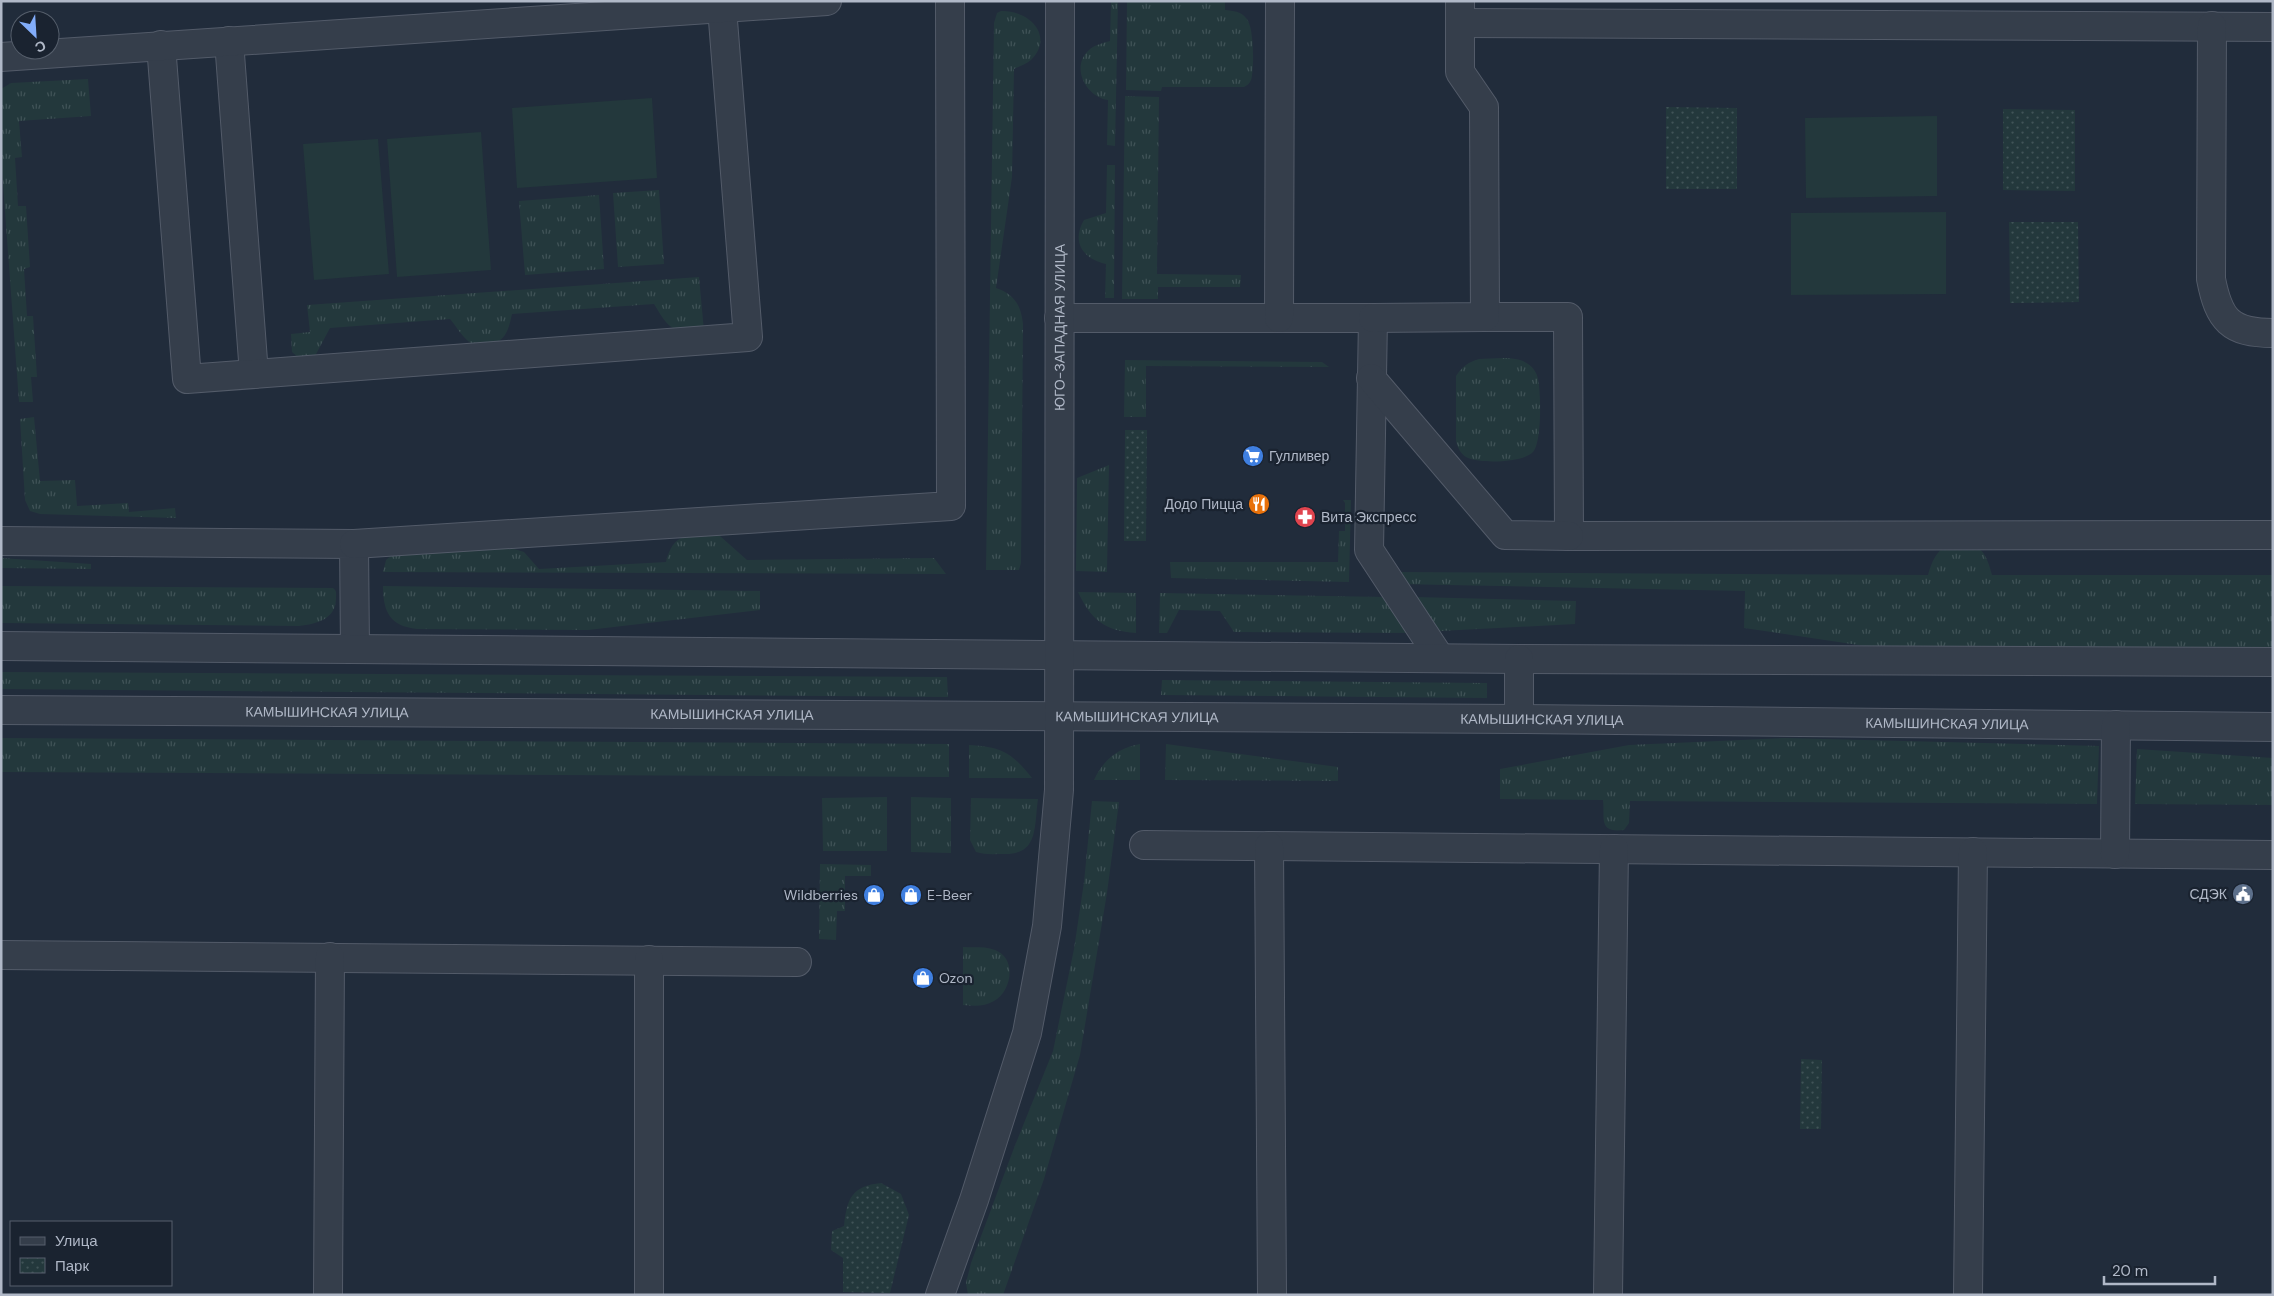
<svg xmlns="http://www.w3.org/2000/svg" width="2274" height="1296" viewBox="0 0 2274 1296" font-family="'DM Sans',sans-serif">
  <style>
    .grass { fill: url(#grass-tufts) }
    .park { fill: url(#park-dots) }
    .garden { fill: #23383c }
    .lines { fill: none; stroke-linecap: round; stroke-linejoin: round }
    .minor-casing { stroke: #535b69; stroke-width: 30 }
    .minor { stroke: #353e4b; stroke-width: 28 }
    .labels { text-anchor: middle; dominant-baseline: central; stroke-width: 4.5; stroke-linejoin: round; paint-order: stroke }
    .street-label { font-size: 14px; fill: #b0b8c7; stroke: #1a2330 }
    .poi-label { font-size: 14px; fill: #b0b8c7; stroke: #1a2330; text-anchor: start }
  </style>
  <defs>
    <pattern id="grass-tufts" width="24" height="20" patternUnits="userSpaceOnUse" patternTransform="scale(1.25)"><rect width="24" height="20" fill="#23383c"/><path d="M3 7l-1-3M5 7V3M7 7l1-3M15 17l-1-3M17 17v-4M19 17l1-3" fill="none" stroke="#405357"/></pattern>
    <pattern id="park-dots" width="8" height="8" patternUnits="userSpaceOnUse" patternTransform="scale(1.25)"><rect width="8" height="8" fill="#23383c"/><path d="M2 2h.1M6 6h.1" fill="none" stroke="#405357" stroke-width="1.8" stroke-linecap="round"/></pattern>
  </defs>
  <rect width="100%" height="100%" fill="#212c3b"/>
  <path class="grass" d="M 1111,1 L 1118,1 L 1115,146 L 1107,145 L 1108,100 C 1086,97 1070,67 1089,50 C 1094,45 1103,43 1110,41 Z
    M 1127,1 L 1225,1 L 1225,10 C 1233,11 1241,11 1246,18 C 1254,26 1254,63 1252,75 C 1252,80 1249,85 1244,87 L 1162,87 L 1161,91 L 1126,90 Z
    M 1001,11 C 1029,10 1055,36 1031,60 C 1026,64 1020,66 1014,69 L 1012,177 L 996,288 C 1014,294 1021,305 1023,324 L 1021,563 L 1019,570 L 986,570 L 994,23 L 997,13 Z
    M 88,79 L 91,116 L 19,121 L 22,157 L 15,158 L 18,206 L 26,206 L 30,267 L 24,269 L 27,316 L 33,316 L 37,377 L 31,377 L 33,402 L 19,402 L 1,157 L 1,89 L 11,83 Z
    M 1125,96 L 1159,97 L 1157,274 L 1241,275 L 1240,287 L 1158,287 L 1158,299 L 1122,299 Z
    M 1107,165 L 1115,165 L 1114,298 L 1105,298 L 1106,264 C 1083,259 1071,242 1084,220 L 1106,213 Z
    M 659,190 L 664,264 L 618,267 L 613,193 Z
    M 599,195 L 604,269 L 525,275 L 519,201 Z
    M 699,277 L 704,331 C 671,331 671,332 654,304 L 512,314 C 508,333 504,345 483,344 C 477,344 472,345 468,341 C 461,335 456,326 450,319 L 330,328 L 315,356 L 311,358 L 300,359 L 292,352 L 291,334 L 310,332 L 307,305 Z
    M 1479,359 C 1493,359 1516,355 1528,364 C 1533,367 1537,373 1538,379 C 1541,393 1542,442 1533,452 C 1523,463 1478,464 1466,457 C 1460,453 1458,448 1456,441 L 1456,376 C 1462,367 1468,362 1479,359 Z
    M 1125,360 L 1322,362 L 1329,367 L 1146,366 L 1146,417 L 1124,417 Z
    M 34,417 L 40,481 L 75,480 L 77,506 L 128,503 L 129,512 L 175,508 L 176,518 L 40,514 L 30,511 L 25,500 L 20,419 Z
    M 1109,465 L 1107,572 L 1076,571 L 1077,478 Z
    M 1343,500 L 1351,500 L 1349,582 L 1171,578 L 1170,562 L 1338,562 L 1339,531 L 1345,531 L 1345,503 Z
    M 710,532 L 720,536 L 747,560 L 934,558 L 946,574 L 383,572 L 386,560 L 392,555 L 508,547 L 524,552 L 539,569 L 666,562 C 673,534 685,536 710,532 Z
    M 1947,544 C 1977,544 1984,544 1992,575 L 2273,575 L 2273,648 L 1885,649 L 1744,628 L 1745,591 L 1396,584 L 1396,572 L 1928,575 C 1932,561 1935,554 1947,544 Z
    M 1,558 L 91,564 L 91,569 L 1,568 Z
    M 1,586 L 333,588 C 337,591 336,593 336,598 C 336,619 317,624 299,626 L 1,623 Z
    M 383,586 L 760,591 L 760,610 L 588,630 L 417,629 C 390,626 383,612 383,586 Z
    M 1078,592 L 1136,593 L 1136,633 C 1105,631 1091,620 1078,592 Z
    M 1160,593 L 1385,597 L 1413,633 L 1234,632 L 1220,611 L 1179,610 L 1167,633 L 1159,633 Z
    M 1414,597 L 1576,601 L 1575,624 L 1440,631 Z
    M 1,672 L 947,677 L 948,697 L 1,689 Z
    M 1162,680 L 1487,683 L 1487,698 L 1161,695 Z
    M 1,738 L 949,744 L 949,777 L 1,772 Z
    M 1784,738 L 2099,746 L 2097,804 L 1630,801 L 1629,823 L 1624,830 C 1598,833 1605,819 1603,800 L 1500,799 L 1500,769 L 1629,745 Z
    M 1140,744 L 1140,780 L 1094,780 C 1103,760 1118,748 1140,744 Z
    M 1166,744 L 1338,767 L 1338,781 L 1165,780 Z
    M 969,745 C 1002,747 1011,752 1032,778 L 969,778 Z
    M 2137,749 L 2273,758 L 2273,805 L 2135,804 Z
    M 887,797 L 887,851 L 823,851 L 822,798 Z
    M 911,797 L 951,798 L 951,853 L 911,852 Z
    M 971,798 L 1038,799 C 1034,826 1039,855 1004,854 C 994,854 985,855 976,852 L 970,840 Z
    M 1092,801 L 1119,802 L 1107,893 L 1080,1055 L 1044,1179 L 1003,1295 L 968,1295 L 966,1283 L 971,1263 L 1014,1148 L 1053,1051 L 1074,949 L 1084,882 Z
    M 820,864 L 871,865 L 871,876 L 845,876 L 845,911 L 837,911 L 836,940 L 819,939 Z
    M 963,947 C 973,948 985,946 995,950 C 1017,958 1012,991 994,1001 C 984,1007 974,1006 963,1005 Z"/>
  <path class="park" d="M 1666,107 L 1737,108 L 1737,189 L 1666,189 Z
    M 2003,109 L 2075,110 L 2075,191 L 2003,190 Z
    M 2009,222 L 2078,222 L 2079,302 L 2010,303 Z
    M 1125,430 L 1147,430 L 1146,541 L 1124,541 Z
    M 1801,1059 L 1822,1060 L 1821,1129 L 1800,1129 Z
    M 881,1183 L 901,1194 L 909,1215 L 890,1293 L 843,1292 L 843,1258 L 831,1250 L 832,1231 L 844,1226 C 847,1198 852,1186 881,1183 Z"/>
  <path class="garden" d="M 652,98 L 657,178 L 517,188 L 512,108 Z
    M 1937,116 L 1937,196 L 1806,198 L 1805,118 Z
    M 481,132 L 491,270 L 397,277 L 387,139 Z
    M 378,139 L 389,274 L 314,280 L 303,144 Z
    M 1946,212 L 1946,294 L 1791,295 L 1791,213 Z"/>
  <g class="lines">
    <g class="minor-casing">
      <g id="minor">
        <path d="M 1460,23 L 2273,27"/>
        <path d="M 2212,26 L 2211,279 C 2219,320 2230,333 2273,333"/>
        <path d="M 229,41 L 254,374"/>
        <path d="M 161,45 L 187,379 L 748,337 L 722,8"/>
        <path d="M 1,57 L 827,1"/>
        <path d="M 1485,317 L 1568,317 L 1569,536 L 2273,535"/>
        <path d="M 1059,318 L 1373,318 L 1369,550 L 1440,658"/>
        <path d="M 1279,318 L 1280,1"/>
        <path d="M 1373,318 L 1485,317 L 1484,107 L 1460,72 L 1460,1"/>
        <path d="M 1371,378 L 1505,535 L 1569,536"/>
        <path d="M 1,541 L 354,544 L 355,649"/>
        <path d="M 354,544 L 951,506 L 950,1"/>
        <path d="M 1,646 L 1519,659 L 2273,662"/>
        <path id="s1" d="M 1,710 L 1519,719 L 2273,727"/>
        <path d="M 1519,719 L 1519,659"/>
        <path d="M 1144,845 L 2273,855"/>
        <path d="M 1269,846 L 1272,1295"/>
        <path d="M 2115,854 L 2116,725"/>
        <path d="M 1,955 L 797,962"/>
        <path d="M 328,1295 L 330,957"/>
        <path d="M 649,1295 L 649,960"/>
        <path id="s2" d="M 940,1295 L 974,1200 L 1027,1033 L 1047,926 L 1059,790 L 1060,1"/>
        <path d="M 1608,1295 L 1614,849"/>
        <path d="M 1968,1295 L 1973,852"/>
      </g>
    </g>
    <use href="#minor" class="minor"/>
  </g>
  <defs>
    <g id="supermarket-disc" transform="scale(1.125)"><circle r="9.5" fill="#3f7fe0" stroke="#1a2330"/><path d="M-6-5.5h2.5l.6 2H6L4.5 2H-2.5L-4.4-4H-6ZM-1.5 3.2a1.3 1.3 0 1 0 .1 0ZM3 3.2a1.3 1.3 0 1 0 .1 0Z" fill="#fff"/></g>
    <g id="restaurant-disc" transform="scale(1.125)"><circle r="9.5" fill="#e8710a" stroke="#1a2330"/><path d="M-5-6h1v4h1v-4h1v4h1v-4h1v5L-1.5 .5V6h-2V.5L-5-1ZM5-6V6H3V1.5H1.5Q1.5-4 5-6Z" fill="#fff"/></g>
    <g id="pharmacy-disc" transform="scale(1.125)"><circle r="9.5" fill="#e0444e" stroke="#1a2330"/><path d="M-2-6h4v4h4v4h-4v4h-4v-4h-4v-4h4Z" fill="#fff"/></g>
    <g id="civic-disc" transform="scale(1.125)"><circle r="9.5" fill="#5c6f8a" stroke="#1a2330"/><path d="M-.6-6.5H3V-4.5H.6V-3L4-1V1h2V6H-6V1h2V-1L-.6-3ZM-1.2 2.5V6h2.4V2.5Z" fill="#fff"/></g>
    <g id="shop-disc" transform="scale(1.125)"><circle r="9.5" fill="#3f7fe0" stroke="#1a2330"/><path d="M-5-2.5h2.3a2.7 3.5 0 0 1 5.4 0H5L5.5 6h-11ZM-1.5-2.5h3a1.5 2.3 0 0 0-3 0Z" fill="#fff"/></g>
  </defs>
  <g fill-rule="evenodd">
    <use href="#supermarket-disc" x="1253" y="456"/>
    <use href="#restaurant-disc" x="1259" y="504"/>
    <use href="#pharmacy-disc" x="1305" y="517"/>
    <use href="#civic-disc" x="2243" y="894"/>
    <use href="#shop-disc" x="874" y="895"/>
    <use href="#shop-disc" x="911" y="895"/>
    <use href="#shop-disc" x="923" y="978"/>
  </g>
  <g class="labels">
    <g class="street-label">
      <text stroke="none"><textPath href="#s2" startOffset="984">ЮГО-ЗАПАДНАЯ УЛИЦА</textPath></text>
      <text stroke="none"><textPath href="#s1" startOffset="326">КАМЫШИНСКАЯ УЛИЦА</textPath></text>
      <text stroke="none"><textPath href="#s1" startOffset="731">КАМЫШИНСКАЯ УЛИЦА</textPath></text>
      <text stroke="none"><textPath href="#s1" startOffset="1136">КАМЫШИНСКАЯ УЛИЦА</textPath></text>
      <text stroke="none"><textPath href="#s1" startOffset="1541">КАМЫШИНСКАЯ УЛИЦА</textPath></text>
      <text stroke="none"><textPath href="#s1" startOffset="1946">КАМЫШИНСКАЯ УЛИЦА</textPath></text>
    </g>
    <g class="poi-label">
      <text x="1269" y="456">Гулливер</text>
      <text x="1243" y="504" text-anchor="end">Додо Пицца</text>
      <text x="1321" y="517">Вита Экспресс</text>
      <text x="2227" y="894" text-anchor="end">СДЭК</text>
      <text x="858" y="895" text-anchor="end">Wildberries</text>
      <text x="927" y="895">E-Beer</text>
      <text x="939" y="978">Ozon</text>
    </g>
  </g>
  <rect width="2274" height="1296" fill="none" stroke="#b0b8c7" stroke-width="5"/>
  <rect x="10" y="1221" width="162" height="65" fill="#1a2330" stroke="#565f6c"/>
  <rect x="20" y="1237" width="25" height="8" fill="#353e4b" stroke="#565f6c"/>
  <text x="55" y="1246" font-size="15" fill="#b0b8c7">Улица</text>
  <rect x="20" y="1258" width="25" height="15" fill="url(#park-dots)" stroke="#565f6c"/>
  <text x="55" y="1271" font-size="15" fill="#b0b8c7">Парк</text>
  <g transform="translate(35 35) rotate(155)"><circle r="24" fill="#1a2330" stroke="#565f6c"/>
  <path d="M0-4L9 19L0 12L-9 19Z" fill="#82adfa"/>
  <text y="-8" font-size="14" font-weight="bold" text-anchor="middle" fill="#b0b8c7">С</text>
  </g>
  <path d="M2104 1276v8h111v-8" fill="none" stroke="#b0b8c7" stroke-width="2.5"/>
  <text x="2112" y="1276" font-size="15" fill="#b0b8c7" stroke="#1a2330" stroke-width="4" paint-order="stroke">20 m</text>
</svg>
